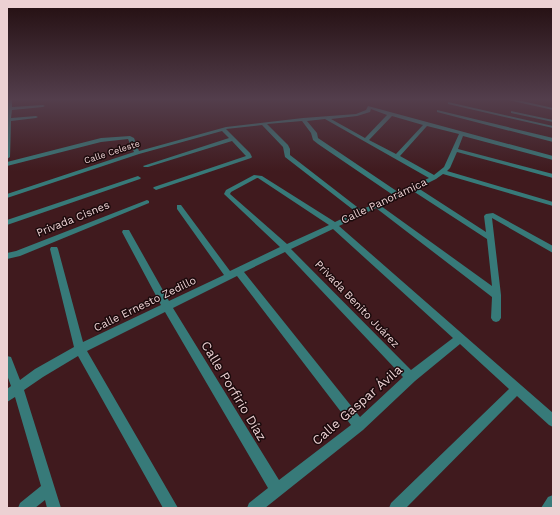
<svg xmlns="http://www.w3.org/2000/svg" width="560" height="515" viewBox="0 0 560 515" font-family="'Work Sans',sans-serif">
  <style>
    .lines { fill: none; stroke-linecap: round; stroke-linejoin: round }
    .minor { fill: #377a79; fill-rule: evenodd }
    .labels { text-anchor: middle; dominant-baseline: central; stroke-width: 3; stroke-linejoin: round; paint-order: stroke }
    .far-street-label { font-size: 9px; fill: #ecd1d3; stroke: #1b0a0c }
    .street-label { font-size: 11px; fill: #ecd1d3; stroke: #1b0a0c }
    .near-street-label { font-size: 13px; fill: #ecd1d3; stroke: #1b0a0c }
  </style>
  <rect width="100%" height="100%" fill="#401a1e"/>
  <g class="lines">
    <path class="minor" d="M 8,99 L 12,99 L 12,107 L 43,105 L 45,106 L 43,107 L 12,110 L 11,118 L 36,116 L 38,117 L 36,118 L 11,121 L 10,157 L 7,159 Z
      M 503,99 L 513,99 L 553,108 L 553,110 Z
      M 448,102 L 553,126 L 553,128 L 448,104 Z
      M 368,106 L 553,156 L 553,160 L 463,136 L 458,149 L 553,174 L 553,178 L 457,152 L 450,168 L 447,171 L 553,202 L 553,206 L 443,174 L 436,179 L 418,188 L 486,232 L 484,216 L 486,214 L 493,213 L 553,246 L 553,253 L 492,218 L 501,295 L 501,318 L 499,321 L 496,322 L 493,321 L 491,318 L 492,297 L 376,208 L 339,226 L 553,413 L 553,427 L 549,425 L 517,396 L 406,508 L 389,508 L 391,503 L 509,389 L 460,344 L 415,381 L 363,430 L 265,508 L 247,508 L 249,503 L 268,488 L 165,312 L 87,351 L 178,508 L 163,508 L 78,356 L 43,377 L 24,390 L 61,508 L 47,508 L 45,500 L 35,508 L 18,508 L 20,503 L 41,486 L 15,397 L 7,402 L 7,389 L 11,386 L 7,375 L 7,356 L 11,357 L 20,380 L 35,369 L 74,347 L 50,249 L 51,247 L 57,247 L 58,249 L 83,342 L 161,305 L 122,232 L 123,230 L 129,230 L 169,301 L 224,275 L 177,209 L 177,205 L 181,205 L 230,271 L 280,247 L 224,194 L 226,190 L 254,175 L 262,176 L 335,222 L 356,212 L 285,157 L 283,147 L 262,125 L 226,129 L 250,153 L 252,157 L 251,158 L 156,190 L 153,188 L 154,187 L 246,156 L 245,155 L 232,141 L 148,167 L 144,167 L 143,166 L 229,138 L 222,131 L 139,154 L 7,198 L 7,194 L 134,152 L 128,139 L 101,142 L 7,166 L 7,162 L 101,138 L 130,136 L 134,138 L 139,151 L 226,127 L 303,118 L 356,114 L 366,110 ZM 371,109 L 387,115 L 365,138 L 331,119 L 357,116 L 370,112 ZM 392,116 L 423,125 L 396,154 L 369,140 ZM 325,119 L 429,178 L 398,192 L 318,138 L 317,133 L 307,121 ZM 302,121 L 311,133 L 313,140 L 318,144 L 393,195 L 361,210 L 290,155 L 290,149 L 288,145 L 267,124 ZM 427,126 L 459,134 L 444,167 L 434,175 L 400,156 ZM 257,178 L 258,178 L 329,225 L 287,244 L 230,194 L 231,192 ZM 413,191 L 487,239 L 492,286 L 381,206 ZM 333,229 L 453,338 L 411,370 L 291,249 ZM 285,252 L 403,377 L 360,417 L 244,272 ZM 237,276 L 351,425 L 279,480 L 173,308 Z
      M 437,110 L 553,138 L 553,142 L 437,112 Z
      M 511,111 L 553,120 L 553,122 L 511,113 Z
      M 138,176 L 141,178 L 140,179 L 7,225 L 7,220 Z
      M 147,200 L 149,201 L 149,203 L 20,256 L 7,259 L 7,253 L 16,251 Z
      M 553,495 L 553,508 L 541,508 L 548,497 Z"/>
  </g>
  <linearGradient id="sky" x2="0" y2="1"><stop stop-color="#230e10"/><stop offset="0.58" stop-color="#533e4c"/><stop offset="1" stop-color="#533e4c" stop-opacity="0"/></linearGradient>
  <rect width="560" height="171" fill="url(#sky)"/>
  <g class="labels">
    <g class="far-street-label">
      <text transform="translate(112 152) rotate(-18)">Calle Celeste</text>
    </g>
    <g class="street-label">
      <text transform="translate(384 201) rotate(-25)">Calle Panorámica</text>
      <text transform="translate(73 219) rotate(-22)">Privada Cisnes</text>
      <text transform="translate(145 304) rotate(-26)">Calle Ernesto Zedillo</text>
      <text transform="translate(357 304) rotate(46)">Privada Benito Juárez</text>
    </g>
    <g class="near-street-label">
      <text transform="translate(234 391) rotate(59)">Calle Porfirio Díaz</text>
      <text transform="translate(357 405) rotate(-41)">Calle Gaspar Ávila</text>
    </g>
  </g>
  <rect width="560" height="515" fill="none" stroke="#ecd1d3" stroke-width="16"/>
</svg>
